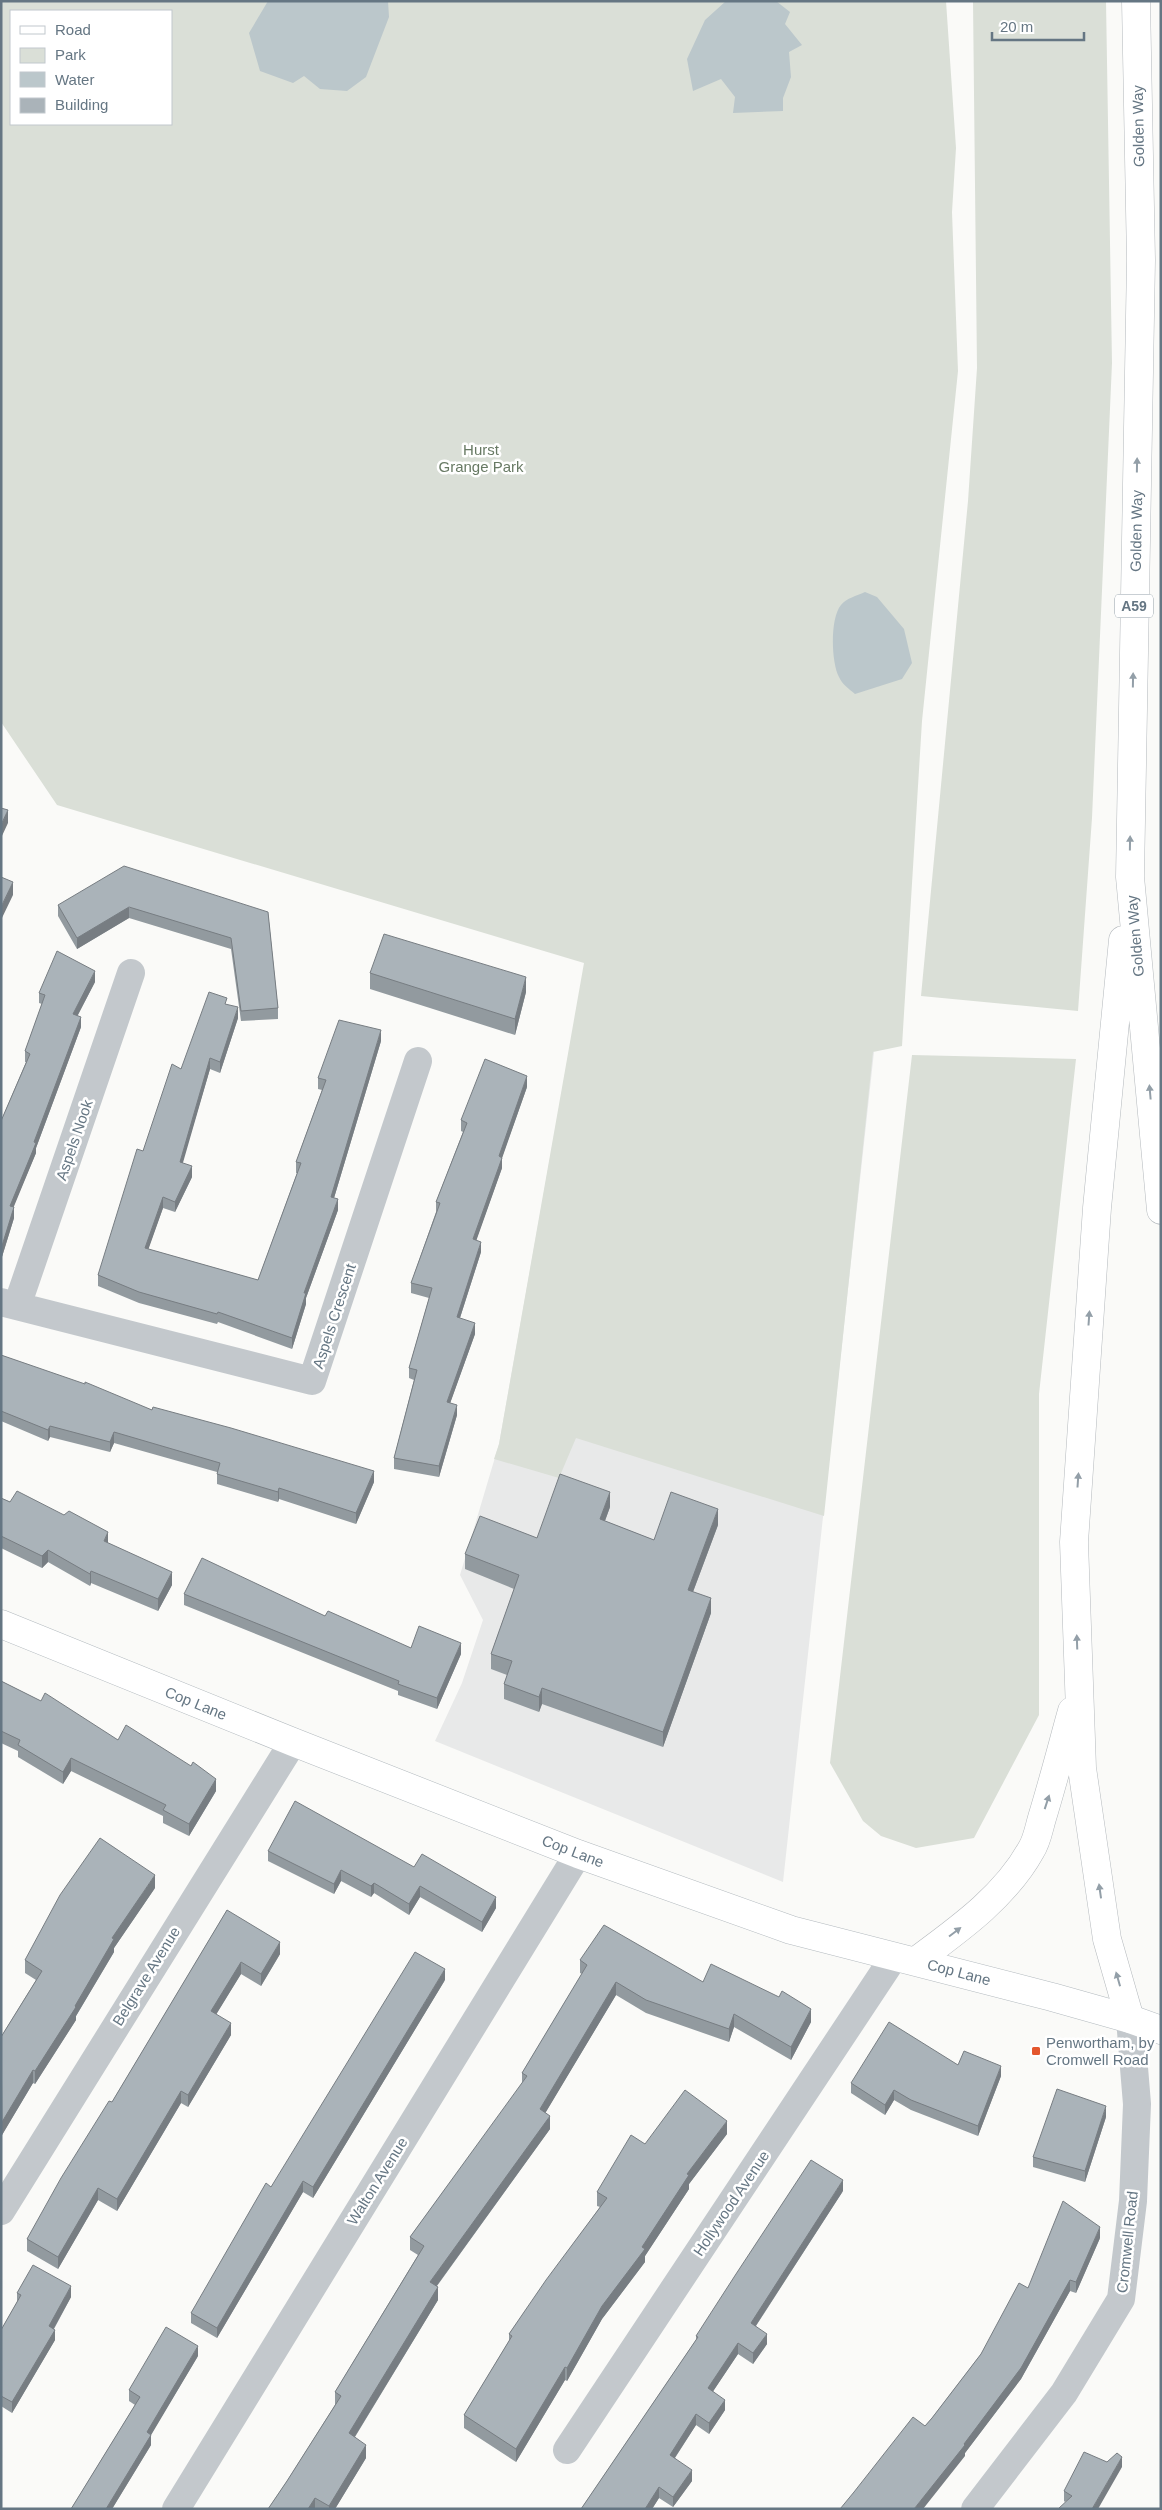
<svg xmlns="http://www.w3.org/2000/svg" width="1162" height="2510" viewBox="0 0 1162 2510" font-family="Arial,sans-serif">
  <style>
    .built { fill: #e8e9e9 }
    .green { fill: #dadfd7; fill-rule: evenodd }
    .water { fill: #bbc7cb }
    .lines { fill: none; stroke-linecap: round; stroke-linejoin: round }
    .secondary-casing { stroke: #b3babf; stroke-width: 29 }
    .highway-casing { stroke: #b4b9bd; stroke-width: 29 }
    .street { stroke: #c3c8cc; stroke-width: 28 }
    .secondary { stroke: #fff; stroke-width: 28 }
    .highway { stroke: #fff; stroke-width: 28 }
    .wall { fill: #929a9f }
    .shaded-wall { fill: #777d82 }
    .building { fill: #aab3b9; stroke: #777d82 }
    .oneway { fill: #939fa8 }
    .poi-dot { fill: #e4572e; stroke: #fff; stroke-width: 2 }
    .labels { text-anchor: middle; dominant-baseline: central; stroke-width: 5; stroke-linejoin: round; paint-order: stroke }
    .shield { fill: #fff; stroke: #939fa8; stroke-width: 1 }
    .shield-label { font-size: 14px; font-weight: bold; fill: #657683 }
    .street-label { font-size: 15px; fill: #657683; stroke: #fff }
    .park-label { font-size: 15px; fill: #687a64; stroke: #fff }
    .poi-label { font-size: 15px; fill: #657683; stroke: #fff; text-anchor: start }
  </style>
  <rect width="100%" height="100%" fill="#fafaf8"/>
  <path class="built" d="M 578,1001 L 874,1052 L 783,1882 L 435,1741 L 462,1683 L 483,1620 L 460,1575 L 499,1444 Z"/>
  <path class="green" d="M 1,1 L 946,1 L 956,148 L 952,212 L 958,371 L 922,721 L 902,1046 L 873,1052 L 824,1516 L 576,1438 L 559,1478 L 494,1459 L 499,1444 L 584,963 L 57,805 L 1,722 ZM 11,11 L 171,11 L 171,124 L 11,124 Z
    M 973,1 L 1106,1 L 1112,363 L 1092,818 L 1078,1011 L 921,996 L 968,501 L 977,368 Z
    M 912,1055 L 1076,1059 L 1039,1394 L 1039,1715 L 974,1838 L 916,1848 L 881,1836 L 863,1821 L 830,1763 Z"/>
  <path class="water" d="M 268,1 L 388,1 L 389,17 L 366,77 L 347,91 L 320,89 L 304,76 L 293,83 L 260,71 L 249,33 Z
    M 726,1 L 776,1 L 790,12 L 785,24 L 802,45 L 789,52 L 791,77 L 783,98 L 783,111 L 733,113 L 735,97 L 721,79 L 693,91 L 687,59 L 705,20 Z
    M 865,592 L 877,597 L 904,629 L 912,663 L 902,679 L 855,694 C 849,689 842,684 839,677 C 831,662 830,618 841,605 C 847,598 856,596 865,592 Z"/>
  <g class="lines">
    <g class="secondary-casing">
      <path id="secondary" d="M 1,1624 L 293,1742 L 578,1854 L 791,1930 L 1052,1997 L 1130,2019 L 1161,2030"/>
    </g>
    <g class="highway-casing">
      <path id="highway" d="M 1136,1 L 1141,260 L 1130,877 L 1161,1210
        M 1123,940 L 1097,1208 L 1074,1542 L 1082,1768 L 1107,1939 L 1130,2019
        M 916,1961 C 958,1930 1005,1897 1031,1850 C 1037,1841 1039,1828 1042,1818 C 1053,1782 1062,1747 1072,1711"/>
    </g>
    <path class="street" d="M 1,1302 L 312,1381 L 418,1061
      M 17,1306 L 131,973
      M 1,2211 L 293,1742
      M 567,2450 L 894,1957
      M 176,2509 L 578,1854
      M 975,2509 L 1064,2393 L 1121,2299 L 1133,2201 L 1137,2104 L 1130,2019"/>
    <use href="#secondary" class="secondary"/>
    <use href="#highway" class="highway"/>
  </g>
  <path class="wall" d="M 58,905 L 268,912 L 278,1008 L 278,1019 L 241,1021 L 231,949 L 129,918 L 77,949 L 58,916 Z
    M 370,973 L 526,992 L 515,1035 L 370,989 Z
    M 95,982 L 78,1015 L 81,1027 L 36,1148 L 36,1153 L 13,1207 L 14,1218 L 1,1260 L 1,1121 L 26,1062 L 25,1062 L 25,1051 L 42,1004 L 39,1003 L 39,993 Z
    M 227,1005 L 238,1018 L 220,1073 L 210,1069 L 182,1163 L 192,1177 L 175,1212 L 163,1208 L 148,1249 L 258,1280 L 297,1173 L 296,1173 L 296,1162 L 322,1090 L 318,1089 L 318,1078 L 381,1041 L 334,1198 L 338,1210 L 306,1298 L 306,1304 L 292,1349 L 218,1322 L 217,1324 L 139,1303 L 98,1286 L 98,1275 L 143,1151 L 181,1069 Z
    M 527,1087 L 502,1157 L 502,1168 L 476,1240 L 481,1252 L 460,1318 L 475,1334 L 450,1403 L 457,1415 L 439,1477 L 394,1469 L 394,1458 L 414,1380 L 409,1378 L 409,1368 L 429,1298 L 411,1293 L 411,1283 L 436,1212 L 436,1202 L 463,1132 L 461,1131 L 461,1120 Z
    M 1,1355 L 152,1410 L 374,1482 L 356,1524 L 279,1499 L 278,1502 L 217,1484 L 217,1472 L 114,1443 L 110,1452 L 50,1437 L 48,1441 L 1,1421 Z
    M 1,1498 L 108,1543 L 172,1585 L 158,1611 L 91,1583 L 90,1586 L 48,1562 L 42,1568 L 1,1548 Z
    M 610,1507 L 605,1521 L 654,1540 L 718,1525 L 693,1592 L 711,1613 L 663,1747 L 542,1704 L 539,1712 L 504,1699 L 504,1684 L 507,1675 L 491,1669 L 491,1654 L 514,1589 L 465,1569 L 465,1554 L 537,1538 Z
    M 184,1594 L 325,1616 L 411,1648 L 461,1654 L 437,1709 L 398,1695 L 398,1691 L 184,1605 Z
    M 1,1681 L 118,1740 L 216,1791 L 189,1836 L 163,1823 L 163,1816 L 71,1771 L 63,1784 L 18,1757 L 18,1751 L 1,1743 Z
    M 268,1851 L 414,1867 L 496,1908 L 482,1932 L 420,1897 L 409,1915 L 374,1893 L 371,1897 L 341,1881 L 334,1894 L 268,1861 Z
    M 155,1888 L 114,1948 L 114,1952 L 76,2016 L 76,2020 L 35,2084 L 33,2083 L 2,2135 L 1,2037 L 36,1980 L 25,1973 L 25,1960 Z
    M 227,1910 L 280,1954 L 261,1986 L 241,1974 L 216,2014 L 231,2035 L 188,2107 L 181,2103 L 117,2211 L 98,2200 L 58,2269 L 27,2251 L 27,2239 L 112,2102 Z
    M 580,1960 L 703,1982 L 811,2022 L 791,2060 L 734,2027 L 729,2042 L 646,2013 L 616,1995 L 545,2113 L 550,2129 L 437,2286 L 438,2300 L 355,2437 L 366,2458 L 335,2509 L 268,2509 L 287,2481 L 335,2405 L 335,2392 L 418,2255 L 410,2250 L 410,2237 L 522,2084 L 522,2073 L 582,1974 L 580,1973 Z
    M 445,1980 L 313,2198 L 303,2192 L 217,2338 L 191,2323 L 191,2313 L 271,2187 Z
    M 958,2065 L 1001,2076 L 978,2136 L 911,2110 L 894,2100 L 885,2115 L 851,2093 L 851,2083 Z
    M 1106,2117 L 1085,2182 L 1033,2167 L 1033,2157 Z
    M 727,2134 L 689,2184 L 689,2189 L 645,2256 L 645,2262 L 602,2319 L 567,2381 L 565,2380 L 516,2462 L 464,2428 L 464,2415 L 509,2341 L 509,2334 L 600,2207 L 597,2206 L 597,2192 L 645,2144 Z
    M 843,2191 L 756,2326 L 767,2344 L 753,2364 L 738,2354 L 713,2391 L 725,2410 L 709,2434 L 696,2425 L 675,2458 L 692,2481 L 673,2507 L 659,2498 L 652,2509 L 581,2509 L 696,2340 L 696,2336 Z
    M 1100,2238 L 1076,2293 L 1070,2291 L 1021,2379 L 965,2453 L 965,2456 L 925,2426 L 932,2418 L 981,2354 L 1028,2288 Z
    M 17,2293 L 71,2297 L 54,2329 L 55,2340 L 12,2413 L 1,2406 L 1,2330 L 17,2302 Z
    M 198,2356 L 151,2434 L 151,2445 L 112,2509 L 71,2509 L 135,2405 L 129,2401 L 129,2390 Z
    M 1122,2467 L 1065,2502 L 1064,2501 L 1064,2491 Z"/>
  <path class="shaded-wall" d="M 8,810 L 8,823 L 1,838 L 1,825 Z
    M 13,882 L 13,895 L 1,920 L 1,907 Z
    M 129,907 L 129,918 L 77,949 L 77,938 Z
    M 95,971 L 95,982 L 73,1024 L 73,1014 Z
    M 526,977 L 526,992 L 515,1035 L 515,1019 Z
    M 238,1007 L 238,1018 L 220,1073 L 220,1062 Z
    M 81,1017 L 81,1027 L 36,1148 L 36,1153 L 10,1216 L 10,1206 Z
    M 381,1030 L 381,1041 L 331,1208 L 331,1197 Z
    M 210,1058 L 210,1069 L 180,1173 L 180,1162 Z
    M 527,1076 L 527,1087 L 499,1167 L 499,1156 Z
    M 502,1158 L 502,1168 L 473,1250 L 473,1239 Z
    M 192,1166 L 192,1177 L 175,1212 L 175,1202 Z
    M 163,1197 L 163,1208 L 145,1259 L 145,1248 Z
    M 338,1199 L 338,1210 L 306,1298 L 306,1304 L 292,1349 L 292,1338 L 304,1293 Z
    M 14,1207 L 14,1218 L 1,1260 L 1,1249 Z
    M 481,1242 L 481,1252 L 457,1327 L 457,1317 Z
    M 475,1323 L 475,1334 L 447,1412 L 447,1402 Z
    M 457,1405 L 457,1415 L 439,1477 L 439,1466 Z
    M 50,1426 L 50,1437 L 48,1441 L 48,1430 Z
    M 114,1432 L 114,1443 L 110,1452 L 110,1442 Z
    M 374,1471 L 374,1482 L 356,1524 L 356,1513 Z
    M 279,1488 L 279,1499 L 278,1502 L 278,1492 Z
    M 610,1492 L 610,1507 L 600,1534 L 600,1519 Z
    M 718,1509 L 718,1525 L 688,1605 L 688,1590 Z
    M 108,1532 L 108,1544 L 104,1541 Z
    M 48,1550 L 48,1562 L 42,1568 L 42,1556 Z
    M 91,1571 L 91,1583 L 90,1586 L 90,1574 Z
    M 172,1572 L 172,1585 L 158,1611 L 158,1599 Z
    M 711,1598 L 711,1613 L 663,1747 L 663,1732 Z
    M 461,1643 L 461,1654 L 437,1709 L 437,1698 Z
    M 542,1688 L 542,1704 L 539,1712 L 539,1697 Z
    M 71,1758 L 71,1771 L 63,1784 L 63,1772 Z
    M 216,1779 L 216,1791 L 189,1836 L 189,1824 Z
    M 341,1870 L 341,1881 L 334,1894 L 334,1884 Z
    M 155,1875 L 155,1888 L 114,1948 L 114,1952 L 76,2016 L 76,2020 L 35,2084 L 35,2071 L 75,2006 L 112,1938 Z
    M 374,1883 L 374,1893 L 371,1897 L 371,1886 Z
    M 420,1886 L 420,1897 L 409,1915 L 409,1904 Z
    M 496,1897 L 496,1908 L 482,1932 L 482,1922 Z
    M 280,1942 L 280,1954 L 261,1986 L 261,1974 Z
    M 241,1962 L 241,1974 L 211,2023 L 211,2011 Z
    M 445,1969 L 445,1980 L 313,2198 L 313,2187 Z
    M 616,1982 L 616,1995 L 540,2122 L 540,2109 Z
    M 811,2009 L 811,2022 L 791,2060 L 791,2047 Z
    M 734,2014 L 734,2027 L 729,2042 L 729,2029 Z
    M 231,2023 L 231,2035 L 188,2107 L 188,2095 Z
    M 1001,2066 L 1001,2076 L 978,2136 L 978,2126 Z
    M 33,2070 L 33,2083 L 2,2135 L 2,2122 Z
    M 894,2090 L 894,2100 L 885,2115 L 885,2105 Z
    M 181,2091 L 181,2103 L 117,2211 L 117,2199 Z
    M 1106,2106 L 1106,2117 L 1085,2182 L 1085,2171 Z
    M 550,2116 L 550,2129 L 430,2295 L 430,2282 Z
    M 727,2121 L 727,2134 L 689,2184 L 689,2189 L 645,2256 L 645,2262 L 602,2319 L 567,2381 L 567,2368 L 602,2306 L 642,2247 L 687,2174 Z
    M 843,2180 L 843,2191 L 751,2333 L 751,2323 Z
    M 303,2181 L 303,2192 L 217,2338 L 217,2328 Z
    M 98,2188 L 98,2200 L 58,2269 L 58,2257 Z
    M 1100,2227 L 1100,2238 L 1076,2293 L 1076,2282 Z
    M 1070,2280 L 1070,2291 L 1021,2379 L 965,2453 L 965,2456 L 923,2509 L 914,2509 L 964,2444 Z
    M 71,2286 L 71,2297 L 49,2337 L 49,2326 Z
    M 438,2287 L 438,2300 L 349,2446 L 349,2433 Z
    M 55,2330 L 55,2340 L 12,2413 L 12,2402 Z
    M 767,2334 L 767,2344 L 753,2364 L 753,2353 Z
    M 738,2343 L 738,2354 L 708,2399 L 708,2388 Z
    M 198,2346 L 198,2356 L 147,2442 L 147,2432 Z
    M 565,2367 L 565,2380 L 516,2462 L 516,2449 Z
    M 725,2400 L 725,2410 L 709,2434 L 709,2423 Z
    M 696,2414 L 696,2425 L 670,2465 L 670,2455 Z
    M 151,2435 L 151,2445 L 112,2509 L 106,2509 Z
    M 366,2445 L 366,2458 L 335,2509 L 329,2509 L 329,2506 Z
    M 1122,2457 L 1122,2467 L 1098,2509 L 1092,2509 Z
    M 692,2470 L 692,2481 L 673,2507 L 673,2497 Z
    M 659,2487 L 659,2498 L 652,2509 L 645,2509 Z
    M 315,2498 L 315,2509 L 308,2509 Z"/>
  <path class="building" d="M 1,808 L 8,810 L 1,825 Z
    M 124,866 L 268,912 L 278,1008 L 241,1011 L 231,938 L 129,907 L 77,938 L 58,905 Z
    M 1,877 L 13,882 L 1,907 Z
    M 384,934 L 526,977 L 515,1019 L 370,973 Z
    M 57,951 L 95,971 L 73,1014 L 81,1017 L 34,1142 L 36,1143 L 10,1206 L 14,1207 L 1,1249 L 1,1121 L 30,1054 L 25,1051 L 45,995 L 39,993 Z
    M 209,992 L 227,998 L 225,1004 L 238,1007 L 220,1062 L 210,1058 L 180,1162 L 192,1166 L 175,1202 L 163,1197 L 145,1248 L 258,1280 L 301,1163 L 296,1162 L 326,1080 L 318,1078 L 339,1020 L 381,1030 L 331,1197 L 338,1199 L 304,1293 L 306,1293 L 292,1338 L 218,1312 L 217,1314 L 139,1292 L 98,1275 L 137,1149 L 143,1151 L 172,1064 L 181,1069 Z
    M 485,1059 L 527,1076 L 499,1156 L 502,1158 L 473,1239 L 481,1242 L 457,1317 L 475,1323 L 447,1402 L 457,1405 L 439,1466 L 394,1458 L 417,1370 L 409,1368 L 432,1288 L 411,1283 L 440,1203 L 436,1202 L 467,1123 L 461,1120 Z
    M 1,1355 L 85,1384 L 85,1382 L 152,1410 L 153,1407 L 231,1428 L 374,1471 L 356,1513 L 279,1488 L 278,1492 L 217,1474 L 220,1463 L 114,1432 L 110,1442 L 50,1426 L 48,1430 L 1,1411 Z
    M 560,1474 L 610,1492 L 600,1519 L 654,1540 L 671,1492 L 718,1509 L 688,1590 L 711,1598 L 663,1732 L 542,1688 L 539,1697 L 504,1684 L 512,1661 L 491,1654 L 519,1575 L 465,1554 L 480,1516 L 537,1538 Z
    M 17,1491 L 64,1515 L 69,1511 L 108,1532 L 104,1541 L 172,1572 L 158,1599 L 91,1571 L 90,1574 L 48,1550 L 42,1556 L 1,1536 L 1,1498 L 10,1502 Z
    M 202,1558 L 325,1616 L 328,1611 L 411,1648 L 419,1626 L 461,1643 L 437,1698 L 398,1684 L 399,1681 L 184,1594 Z
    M 1,1681 L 41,1701 L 45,1693 L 118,1740 L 126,1725 L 191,1766 L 193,1762 L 216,1779 L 189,1824 L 163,1810 L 166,1805 L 71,1758 L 63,1772 L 18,1745 L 20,1740 L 1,1731 Z
    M 295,1801 L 414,1867 L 422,1854 L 496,1897 L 482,1922 L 420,1886 L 409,1904 L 374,1883 L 371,1886 L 341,1870 L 334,1884 L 268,1851 Z
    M 100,1838 L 155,1875 L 112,1938 L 114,1939 L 75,2006 L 76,2007 L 35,2071 L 33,2070 L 2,2122 L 1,2037 L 42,1971 L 25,1960 L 60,1895 Z
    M 227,1910 L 280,1942 L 261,1974 L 241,1962 L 211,2011 L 231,2023 L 188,2095 L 181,2091 L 117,2199 L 98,2188 L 58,2257 L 27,2239 L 61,2178 L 109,2101 L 112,2102 Z
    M 604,1925 L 703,1982 L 711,1964 L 779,1997 L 782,1991 L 811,2009 L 791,2047 L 734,2014 L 729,2029 L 646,2000 L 616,1982 L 540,2109 L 550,2116 L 430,2282 L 438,2287 L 349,2433 L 366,2445 L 329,2506 L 315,2498 L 308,2509 L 268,2509 L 287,2481 L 341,2396 L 335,2392 L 424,2246 L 410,2237 L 527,2076 L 522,2073 L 587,1965 L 580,1960 Z
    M 415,1952 L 445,1969 L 313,2187 L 303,2181 L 217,2328 L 191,2313 L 266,2183 L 271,2187 Z
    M 889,2022 L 958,2065 L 964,2051 L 1001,2066 L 978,2126 L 911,2100 L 894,2090 L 885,2105 L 851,2083 Z
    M 1057,2089 L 1106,2106 L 1085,2171 L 1033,2157 Z
    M 685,2090 L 727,2121 L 687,2174 L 689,2175 L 642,2247 L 645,2249 L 602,2306 L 567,2368 L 565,2367 L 516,2449 L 464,2415 L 512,2336 L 509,2334 L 546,2280 L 607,2198 L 597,2192 L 631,2135 L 645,2144 Z
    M 811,2160 L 843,2180 L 751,2323 L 767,2334 L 753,2353 L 738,2343 L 708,2388 L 725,2400 L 709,2423 L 696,2414 L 670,2455 L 692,2470 L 673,2497 L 659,2487 L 645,2509 L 581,2509 L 698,2337 L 696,2336 L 736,2274 Z
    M 1063,2201 L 1100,2227 L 1076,2282 L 1070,2280 L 1021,2368 L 964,2444 L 965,2445 L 914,2509 L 840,2509 L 854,2492 L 913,2417 L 925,2426 L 932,2418 L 981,2354 L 1019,2283 L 1028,2288 Z
    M 33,2265 L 71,2286 L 49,2326 L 55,2330 L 12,2402 L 1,2396 L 1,2330 L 21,2295 L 17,2293 Z
    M 166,2327 L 198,2346 L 147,2432 L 151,2435 L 106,2509 L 71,2509 L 140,2397 L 129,2390 Z
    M 1084,2452 L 1107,2462 L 1117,2453 L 1122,2457 L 1092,2509 L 1058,2509 L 1072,2496 L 1064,2491 Z"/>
  <defs><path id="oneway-solid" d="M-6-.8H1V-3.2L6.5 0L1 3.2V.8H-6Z" transform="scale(1.25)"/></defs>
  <g class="oneway">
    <use href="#oneway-solid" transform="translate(1137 465) rotate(-89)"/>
    <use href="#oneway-solid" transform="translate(1133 680) rotate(-89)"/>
    <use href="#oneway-solid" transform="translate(1130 843) rotate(-89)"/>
    <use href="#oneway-solid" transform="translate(1150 1092) rotate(-95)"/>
    <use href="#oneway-solid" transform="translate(1089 1318) rotate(-86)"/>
    <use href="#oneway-solid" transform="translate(1078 1480) rotate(-86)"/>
    <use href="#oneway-solid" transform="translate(1077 1642) rotate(-92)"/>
    <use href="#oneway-solid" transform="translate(1047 1802) rotate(-72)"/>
    <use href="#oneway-solid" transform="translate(1100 1891) rotate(-98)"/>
    <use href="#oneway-solid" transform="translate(955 1932) rotate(-37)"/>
    <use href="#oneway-solid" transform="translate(1118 1979) rotate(-106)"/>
  </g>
  <rect class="poi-dot" x="1031" y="2046" width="10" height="10" rx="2.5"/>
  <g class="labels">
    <rect class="shield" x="1115" y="594.5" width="38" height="23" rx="4"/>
    <g class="shield-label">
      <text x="1134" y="606">A59</text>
    </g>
    <g class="street-label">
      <text transform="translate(1138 126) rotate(-91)">Golden Way</text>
      <text transform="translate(1136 531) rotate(-89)">Golden Way</text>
      <text transform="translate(1135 936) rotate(-95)">Golden Way</text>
      <text transform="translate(74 1140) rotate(-71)">Aspels Nook</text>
      <text transform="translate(334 1316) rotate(-72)">Aspels Crescent</text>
      <text transform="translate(196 1703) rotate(22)">Cop Lane</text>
      <text transform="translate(573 1851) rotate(21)">Cop Lane</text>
      <text transform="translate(959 1972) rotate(15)">Cop Lane</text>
      <text transform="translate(146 1976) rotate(-58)">Belgrave Avenue</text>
      <text transform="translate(377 2181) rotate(-58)">Walton Avenue</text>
      <text transform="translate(731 2203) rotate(-56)">Hollywood Avenue</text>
      <text transform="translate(1127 2242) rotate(-84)">Cromwell Road</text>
    </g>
    <g class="park-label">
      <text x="481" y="449">Hurst<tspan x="481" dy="17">Grange Park</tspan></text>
    </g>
    <g class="poi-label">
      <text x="1046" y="2042">Penwortham, by<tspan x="1046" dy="17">Cromwell Road</tspan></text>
    </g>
  </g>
  <rect width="1162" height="2510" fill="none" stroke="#657683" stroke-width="5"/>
  <rect x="10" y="10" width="162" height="115" fill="#ffffff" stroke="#c1c8cd"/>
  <rect x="20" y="26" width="25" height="8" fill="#ffffff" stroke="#c1c8cd"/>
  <text x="55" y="35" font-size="15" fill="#657683">Road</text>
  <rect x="20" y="48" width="25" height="15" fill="#dadfd7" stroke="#c1c8cd"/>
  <text x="55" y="60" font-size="15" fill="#657683">Park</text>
  <rect x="20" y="72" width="25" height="15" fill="#bbc7cb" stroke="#c1c8cd"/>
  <text x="55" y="85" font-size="15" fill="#657683">Water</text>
  <rect x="20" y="98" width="25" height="15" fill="#aab3b9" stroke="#c1c8cd"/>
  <text x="55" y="110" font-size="15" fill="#657683">Building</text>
  <path d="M992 32v8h92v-8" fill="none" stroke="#657683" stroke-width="2.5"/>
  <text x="1000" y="32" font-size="15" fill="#657683" stroke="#ffffff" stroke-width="4" paint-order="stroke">20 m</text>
</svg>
